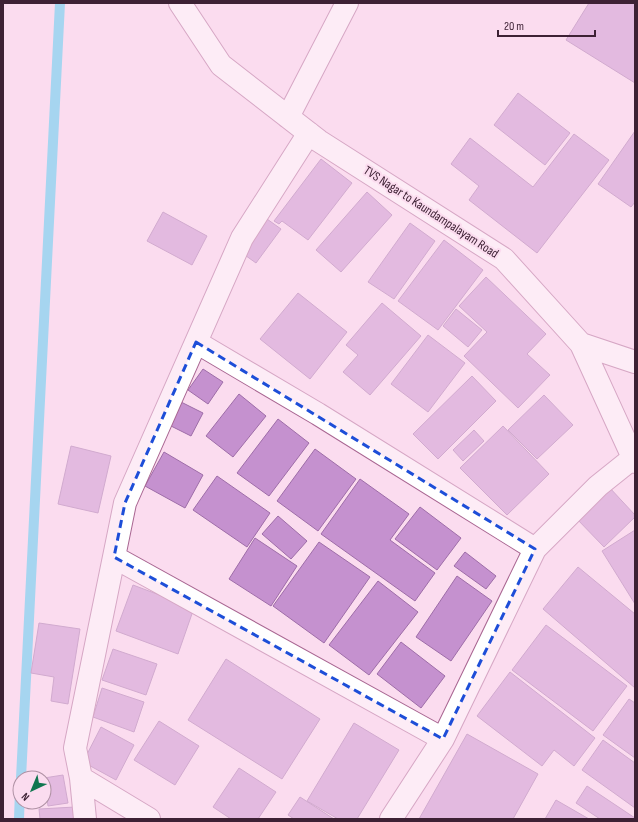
<svg xmlns="http://www.w3.org/2000/svg" width="638" height="822" viewBox="0 0 638 822" font-family="'Sofia Sans Condensed',sans-serif">
  <style>
    .lines { fill: none; stroke-linecap: round; stroke-linejoin: round }
    .stream { stroke: #3fccf2; stroke-width: 10 }
    .building { fill: #c591cf; stroke: #9e6da8 }
    .minor-casing { stroke: #a96692; stroke-width: 24 }
    .minor { stroke: #fff; stroke-width: 22 }
    .marked { fill: none; stroke: #1d4ed8; stroke-width: 3; stroke-dasharray: 8 5; stroke-linejoin: round }
    .labels { text-anchor: middle; dominant-baseline: central; stroke-width: 4; stroke-linejoin: round; paint-order: stroke }
    .street-label { font-size: 13px; fill: #3d2134; stroke: #fbdcef }
  </style>
  <rect width="100%" height="100%" fill="#fbdcef"/>
  <g class="lines">
    <path class="stream" d="M 21,778 L 60,3
      M 19,819 L 20,790"/>
  </g>
  <path class="building" d="M 589,3 L 635,3 L 635,83 L 566,40 Z
    M 518,93 L 570,133 L 545,165 L 494,125 Z
    M 635,131 L 635,202 L 631,207 L 598,184 Z
    M 574,134 L 609,160 L 537,253 L 469,200 L 479,186 L 451,164 L 470,138 L 533,187 Z
    M 321,159 L 352,183 L 308,240 L 282,221 L 279,224 L 274,221 Z
    M 367,192 L 392,215 L 341,272 L 316,250 Z
    M 163,212 L 207,236 L 192,265 L 147,241 Z
    M 267,219 L 281,229 L 256,263 L 242,253 Z
    M 410,223 L 435,241 L 394,299 L 368,282 Z
    M 444,240 L 483,270 L 438,330 L 398,301 Z
    M 486,277 L 546,334 L 527,354 L 550,375 L 518,408 L 464,356 L 487,332 L 459,306 Z
    M 298,293 L 347,332 L 310,379 L 260,339 Z
    M 382,303 L 421,336 L 370,395 L 343,372 L 358,355 L 346,345 Z
    M 456,309 L 482,330 L 468,347 L 443,326 Z
    M 428,335 L 465,363 L 428,412 L 391,384 Z
    M 203,369 L 223,382 L 208,404 L 188,390 Z
    M 472,376 L 496,401 L 438,459 L 413,434 Z
    M 239,394 L 266,416 L 233,457 L 206,436 Z
    M 544,395 L 573,425 L 537,459 L 508,430 Z
    M 177,400 L 203,413 L 191,436 L 165,423 Z
    M 278,419 L 309,443 L 269,496 L 237,473 Z
    M 503,426 L 549,474 L 507,515 L 460,468 Z
    M 474,430 L 484,441 L 463,461 L 453,450 Z
    M 71,446 L 111,456 L 98,513 L 58,504 Z
    M 315,449 L 356,479 L 318,531 L 277,501 Z
    M 164,452 L 203,475 L 185,508 L 145,486 Z
    M 217,476 L 270,513 L 247,547 L 193,510 Z
    M 360,479 L 409,514 L 390,540 L 435,573 L 415,601 L 321,534 Z
    M 609,487 L 635,515 L 635,517 L 604,547 L 576,518 Z
    M 420,507 L 461,538 L 437,570 L 395,539 Z
    M 278,516 L 307,541 L 291,559 L 262,534 Z
    M 635,530 L 635,604 L 602,551 Z
    M 255,538 L 297,566 L 271,606 L 229,579 Z
    M 319,542 L 370,577 L 324,643 L 273,606 Z
    M 465,552 L 496,576 L 486,589 L 454,566 Z
    M 578,567 L 635,614 L 635,688 L 543,609 Z
    M 457,576 L 492,601 L 451,661 L 416,637 Z
    M 378,581 L 418,612 L 369,675 L 329,645 Z
    M 133,585 L 194,608 L 178,654 L 116,631 Z
    M 39,623 L 80,629 L 68,704 L 51,701 L 54,677 L 31,673 Z
    M 546,625 L 627,686 L 593,731 L 512,670 Z
    M 401,642 L 445,676 L 421,708 L 377,674 Z
    M 113,649 L 157,664 L 146,695 L 102,680 Z
    M 226,659 L 320,719 L 282,779 L 188,720 Z
    M 510,672 L 595,738 L 574,766 L 554,750 L 542,766 L 477,716 Z
    M 102,688 L 144,702 L 134,732 L 93,717 Z
    M 629,699 L 635,703 L 635,758 L 603,735 Z
    M 159,721 L 199,746 L 175,785 L 134,760 Z
    M 354,723 L 399,750 L 357,819 L 338,819 L 307,801 Z
    M 101,727 L 134,745 L 116,780 L 83,762 Z
    M 467,734 L 538,774 L 513,819 L 419,819 Z
    M 603,740 L 635,763 L 635,808 L 582,770 Z
    M 239,768 L 276,792 L 258,819 L 231,819 L 213,807 Z
    M 63,775 L 68,803 L 48,806 L 44,778 Z
    M 587,786 L 635,818 L 635,819 L 600,819 L 576,803 Z
    M 300,797 L 334,819 L 294,819 L 288,815 Z
    M 556,800 L 589,819 L 545,819 Z
    M 75,807 L 76,819 L 40,819 L 39,809 Z"/>
  <g class="lines">
    <g class="minor-casing">
      <path id="minor" d="M 180,3 L 221,65 L 319,141 L 504,259 L 581,344 L 635,462
        M 288,117 L 347,3
        M 196,342 L 318,414 L 535,549
        M 581,344 L 635,362
        M 114,557 L 443,739
        M 81,778 L 149,819
        M 85,819 L 81,778 L 75,748 L 125,503 L 242,238 L 309,133
        M 391,819 L 443,739 L 535,549 L 598,486 L 633,458"/>
    </g>
    <use href="#minor" class="minor"/>
  </g>
  <path d="M0 0H638V822H0ZM 196,342 L 535,549 L 443,739 L 114,557 L 125,503 Z" fill="#fbdcef" fill-opacity=".55" fill-rule="evenodd"/>
  <path class="marked" d="M 196,342 L 535,549 L 443,739 L 114,557 L 125,503 Z"/>
  <g class="labels">
    <g class="street-label">
      <text transform="translate(431 212) rotate(33)">TVS Nagar to Kaundampalayam Road</text>
    </g>
  </g>
  <rect width="638" height="822" fill="none" stroke="#3d2134" stroke-width="8"/>
  <g transform="translate(32 790) rotate(224)"><circle r="19" fill="#fbdcef" stroke="#af91a4"/>
  <path d="M0-3L7 15L0 10L-7 15Z" fill="#10764f"/>
  <text y="-6" font-size="11" font-weight="bold" text-anchor="middle" fill="#3d2134">N</text>
  </g>
  <path d="M498 30v6h97v-6" fill="none" stroke="#3d2134" stroke-width="2"/>
  <text x="504" y="30" font-size="12" fill="#3d2134" stroke="#fbdcef" stroke-width="3" paint-order="stroke">20 m</text>
</svg>
